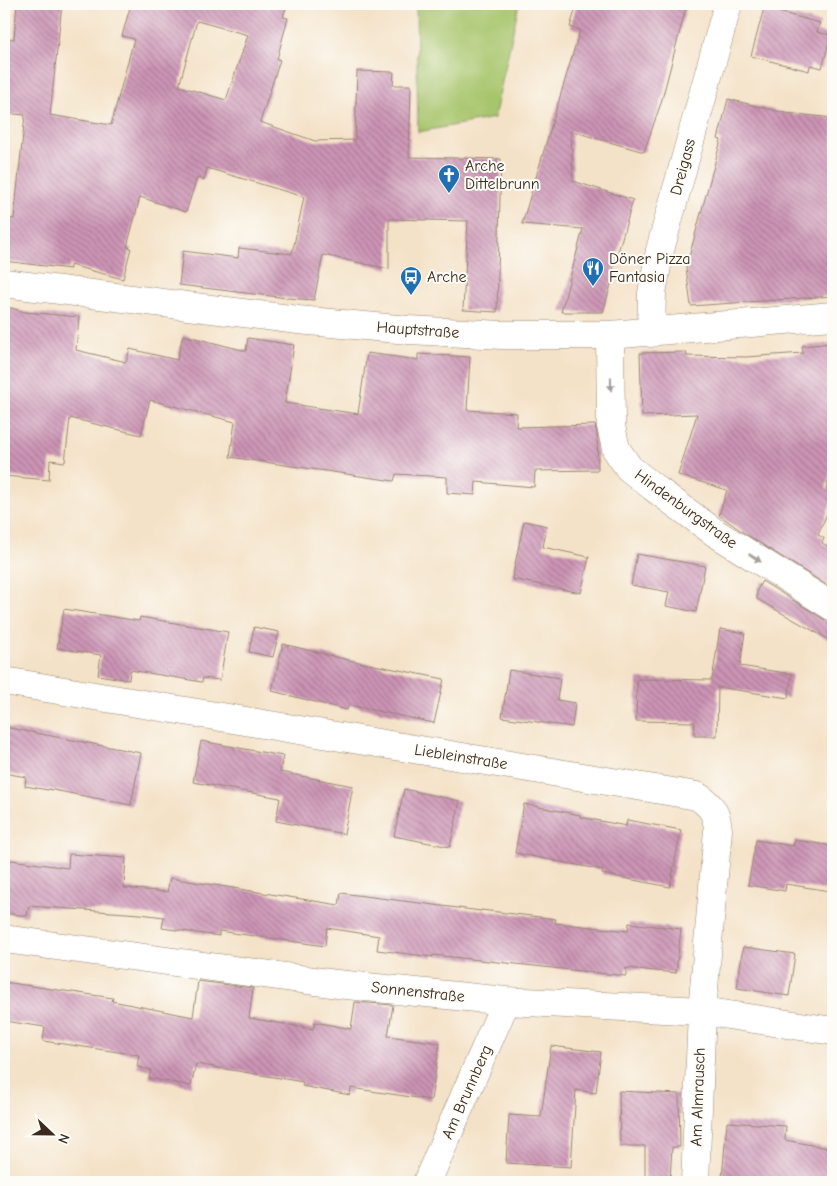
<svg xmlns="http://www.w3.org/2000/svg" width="837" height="1186" viewBox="0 0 837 1186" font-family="'Comic Neue',sans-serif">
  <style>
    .green { fill: #a7c56c; stroke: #717845 }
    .building { fill: url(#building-back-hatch); fill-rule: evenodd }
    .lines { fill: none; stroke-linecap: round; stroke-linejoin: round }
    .minor-casing { stroke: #988673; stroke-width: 29 }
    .minor { stroke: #fff; stroke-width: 28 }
    .oneway { fill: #a79f9a }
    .labels { text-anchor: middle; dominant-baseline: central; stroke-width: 4; stroke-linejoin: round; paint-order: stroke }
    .poi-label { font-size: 16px; fill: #3b2a1e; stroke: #fdfcf7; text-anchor: start }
    .street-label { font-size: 16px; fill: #3b2a1e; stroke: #fdfcf7 }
  </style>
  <defs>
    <pattern id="building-back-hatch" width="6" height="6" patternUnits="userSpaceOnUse" patternTransform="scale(1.25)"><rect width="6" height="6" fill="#cc94b5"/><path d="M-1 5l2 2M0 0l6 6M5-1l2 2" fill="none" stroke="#a77993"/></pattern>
  </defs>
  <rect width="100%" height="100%" fill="#fdfcf7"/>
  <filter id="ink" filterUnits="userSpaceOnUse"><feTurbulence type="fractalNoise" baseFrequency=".02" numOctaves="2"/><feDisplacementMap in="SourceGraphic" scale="10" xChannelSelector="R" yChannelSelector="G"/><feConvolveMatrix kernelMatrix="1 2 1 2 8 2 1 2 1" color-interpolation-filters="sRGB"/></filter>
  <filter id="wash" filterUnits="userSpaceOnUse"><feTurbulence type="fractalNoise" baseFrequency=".0096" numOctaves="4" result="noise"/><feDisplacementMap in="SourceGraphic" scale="20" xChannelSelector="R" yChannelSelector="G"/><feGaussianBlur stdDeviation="1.12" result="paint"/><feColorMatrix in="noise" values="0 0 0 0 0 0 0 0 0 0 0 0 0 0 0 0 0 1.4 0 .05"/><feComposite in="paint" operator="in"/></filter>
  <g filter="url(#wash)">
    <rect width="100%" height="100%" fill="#f4e2c8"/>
    <path class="green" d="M 416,4 L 519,4 L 494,118 L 418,132 Z"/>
    <g id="blocks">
      <path class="building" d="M 17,4 L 62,4 L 50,115 L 111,125 L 134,39 L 122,36 L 131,4 L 287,4 L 283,17 L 288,18 L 277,59 L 280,60 L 260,122 L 315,141 L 355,140 L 357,71 L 394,72 L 393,85 L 411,85 L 409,157 L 501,159 L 497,312 L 463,310 L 468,221 L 389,219 L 389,269 L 323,255 L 314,300 L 287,298 L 179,285 L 183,251 L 238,258 L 239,248 L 292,254 L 304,197 L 207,168 L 204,180 L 197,178 L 186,212 L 140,197 L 127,247 L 131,248 L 123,279 L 70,265 L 70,269 L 4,261 L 4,218 L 14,219 L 25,115 L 4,113 L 4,38 L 14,39 ZM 197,21 L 248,35 L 226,100 L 179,86 Z
        M 577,4 L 687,4 L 661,103 L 644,152 L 571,131 L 573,181 L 633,200 L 612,273 L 614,274 L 603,312 L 561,312 L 583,229 L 522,224 L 580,30 L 570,27 Z
        M 764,8 L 820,23 L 817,32 L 831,35 L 822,68 L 810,65 L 809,71 L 751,56 Z
        M 728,99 L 785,113 L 833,118 L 833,296 L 691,306 L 686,268 L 721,140 L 718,139 Z
        M 4,306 L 25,312 L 79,317 L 76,350 L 126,362 L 130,349 L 177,360 L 183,335 L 246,351 L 248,338 L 294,345 L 285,403 L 358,414 L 367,353 L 418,360 L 418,354 L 470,357 L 467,410 L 517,413 L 516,427 L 595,425 L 597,434 L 598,470 L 535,471 L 534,487 L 476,482 L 475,495 L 447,493 L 447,477 L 396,474 L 394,481 L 230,457 L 235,422 L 150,400 L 141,435 L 70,418 L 65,462 L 50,460 L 49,480 L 4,476 Z
        M 833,343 L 833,461 L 826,489 L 833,491 L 833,499 L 818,535 L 824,538 L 822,543 L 833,550 L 833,589 L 747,535 L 719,515 L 727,490 L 678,475 L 697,414 L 642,416 L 640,353 L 686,352 L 687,356 L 746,357 L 803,353 L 802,346 Z
        M 524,521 L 547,526 L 543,547 L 589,557 L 581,593 L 512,579 Z
        M 637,554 L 705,566 L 696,612 L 666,606 L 669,592 L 631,585 Z
        M 762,581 L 825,620 L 833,622 L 833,642 L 757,599 L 757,590 Z
        M 64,609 L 139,621 L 140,617 L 228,632 L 220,680 L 203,678 L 202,682 L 130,670 L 129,680 L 98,675 L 101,655 L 57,648 Z
        M 254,627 L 279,632 L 273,657 L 249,652 Z
        M 720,629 L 745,633 L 740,666 L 792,674 L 788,698 L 718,687 L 717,736 L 694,736 L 695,722 L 636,721 L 637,679 L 712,680 Z
        M 283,644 L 344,659 L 444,679 L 434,723 L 349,705 L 347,710 L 272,691 Z
        M 509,670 L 560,678 L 557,700 L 575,703 L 572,727 L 502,717 Z
        M 4,727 L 141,753 L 131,805 L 48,789 L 48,790 L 25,786 L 26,777 L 4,773 Z
        M 201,741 L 283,756 L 280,772 L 353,786 L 344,834 L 276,821 L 280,798 L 193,782 Z
        M 404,789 L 460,801 L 450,847 L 394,836 Z
        M 524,804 L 580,815 L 580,817 L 626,826 L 627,820 L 681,830 L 670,887 L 602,874 L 603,870 L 515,853 Z
        M 756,840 L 793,846 L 795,840 L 833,846 L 833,874 L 830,891 L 786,884 L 785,891 L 748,885 Z
        M 69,854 L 126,858 L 124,888 L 167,892 L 170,878 L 339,905 L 341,893 L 481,911 L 481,910 L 556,919 L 555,923 L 628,931 L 629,923 L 681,929 L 676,973 L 626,968 L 626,976 L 433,955 L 433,957 L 377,950 L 379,936 L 327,928 L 325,946 L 219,931 L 219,936 L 162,928 L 164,917 L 140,914 L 29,906 L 27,916 L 4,913 L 4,859 L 68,868 Z
        M 743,947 L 795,954 L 789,996 L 737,988 Z
        M 198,981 L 253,988 L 249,1018 L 313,1029 L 315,1022 L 351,1029 L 355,1002 L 393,1005 L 388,1036 L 440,1043 L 431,1100 L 351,1088 L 350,1095 L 302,1086 L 303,1082 L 196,1064 L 191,1086 L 149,1078 L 151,1070 L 137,1067 L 139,1055 L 43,1041 L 45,1027 L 4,1021 L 4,982 L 113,998 L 112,1001 L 193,1017 Z
        M 551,1046 L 601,1052 L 596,1093 L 576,1090 L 571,1167 L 506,1163 L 509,1115 L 541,1117 Z
        M 619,1091 L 679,1094 L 680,1147 L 672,1147 L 670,1181 L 645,1180 L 645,1146 L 620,1146 Z
        M 727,1122 L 786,1126 L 785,1140 L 833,1149 L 833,1182 L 779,1182 L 722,1178 Z"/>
    </g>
  </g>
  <g filter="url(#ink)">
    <use href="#blocks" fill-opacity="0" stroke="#988673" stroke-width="1"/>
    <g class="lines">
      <g class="minor-casing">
        <path id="minor" d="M 4,283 L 298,320 L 409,330 L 502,335 L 610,335 L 833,316
          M 651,333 L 652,293 L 660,250 L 728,4
          M 610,335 L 611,426 L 616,449 L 629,468 L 653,487 L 714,532 L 833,607
          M 4,681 L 697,796 C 711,805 717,813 718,830 L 702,1011 L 695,1182
          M 4,939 L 337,984 L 506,1001 L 702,1011 L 833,1031
          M 427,1182 L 506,1001"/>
      </g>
      <use href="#minor" class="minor"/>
    </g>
    <defs><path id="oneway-solid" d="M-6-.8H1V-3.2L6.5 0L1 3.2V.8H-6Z" transform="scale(1.25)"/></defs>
    <g class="oneway">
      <use href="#oneway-solid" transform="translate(611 384) rotate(89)"/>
      <use href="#oneway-solid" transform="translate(755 558) rotate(33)"/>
    </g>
  </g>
  <defs>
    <g id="church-pin" transform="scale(1.125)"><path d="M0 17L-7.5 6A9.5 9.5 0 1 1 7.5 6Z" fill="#1f6fb2" stroke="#fdfcf7"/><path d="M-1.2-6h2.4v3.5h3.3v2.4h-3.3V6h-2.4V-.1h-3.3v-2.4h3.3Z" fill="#fff"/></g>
    <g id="restaurant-pin" transform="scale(1.125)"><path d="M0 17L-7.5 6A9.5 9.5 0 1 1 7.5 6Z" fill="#1f6fb2" stroke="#fdfcf7"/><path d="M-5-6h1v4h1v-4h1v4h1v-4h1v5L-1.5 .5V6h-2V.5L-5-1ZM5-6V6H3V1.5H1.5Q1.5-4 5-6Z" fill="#fff"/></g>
    <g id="bus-pin" transform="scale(1.125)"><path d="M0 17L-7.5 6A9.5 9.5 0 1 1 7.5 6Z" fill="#1f6fb2" stroke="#fdfcf7"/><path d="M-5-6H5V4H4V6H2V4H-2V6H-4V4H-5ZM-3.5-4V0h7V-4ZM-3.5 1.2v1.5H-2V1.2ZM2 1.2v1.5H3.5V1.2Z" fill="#fff"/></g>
  </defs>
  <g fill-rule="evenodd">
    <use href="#church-pin" x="449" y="175"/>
    <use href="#restaurant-pin" x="593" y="268"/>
    <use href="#bus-pin" x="411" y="277"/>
  </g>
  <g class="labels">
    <g class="poi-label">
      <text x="465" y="166">Arche<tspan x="465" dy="18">Dittelbrunn</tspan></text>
      <text x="609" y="259">Döner Pizza<tspan x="609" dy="18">Fantasia</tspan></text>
      <text x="427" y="277">Arche</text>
    </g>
    <g class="street-label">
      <text transform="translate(683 167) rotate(-75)">Dreigass</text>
      <text transform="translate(418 330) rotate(4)">Hauptstraße</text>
      <text transform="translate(686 509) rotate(36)">Hindenburgstraße</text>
      <text transform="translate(461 757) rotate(9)">Liebleinstraße</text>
      <text transform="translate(418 992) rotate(6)">Sonnenstraße</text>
      <text transform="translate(467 1092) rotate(-66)">Am Brunnberg</text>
      <text transform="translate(698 1097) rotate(-88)">Am Almrausch</text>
    </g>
  </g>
  <rect width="837" height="1186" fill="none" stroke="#fdfcf7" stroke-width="20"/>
  <g transform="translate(52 1134) rotate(112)" stroke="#fdfcf7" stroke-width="4" paint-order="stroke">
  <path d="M0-4L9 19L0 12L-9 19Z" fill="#3b2a1e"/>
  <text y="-8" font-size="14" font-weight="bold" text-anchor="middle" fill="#3b2a1e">N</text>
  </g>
</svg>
